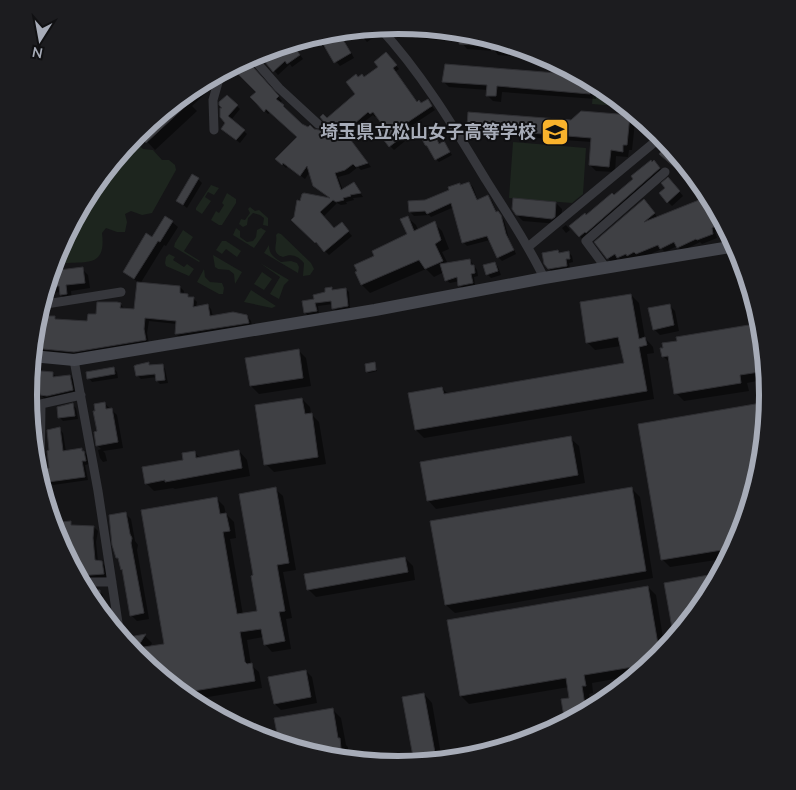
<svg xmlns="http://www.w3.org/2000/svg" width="796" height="790" viewBox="0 0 796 790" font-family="'Nunito Sans','Noto Sans JP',sans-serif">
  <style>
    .green { fill: #1d251e }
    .shadow { fill: #0007 }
    .building { fill: #3f4044; stroke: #2f2f33 }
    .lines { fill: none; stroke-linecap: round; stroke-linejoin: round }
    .street { stroke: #36373c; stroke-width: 9 }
    .secondary { stroke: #44464d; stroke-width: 12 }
    .labels { text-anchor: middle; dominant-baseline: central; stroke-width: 4; stroke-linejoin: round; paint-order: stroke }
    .poi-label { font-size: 18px; font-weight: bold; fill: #a7acb8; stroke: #101012; text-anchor: end }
    .rim { fill: none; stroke: #a7acb8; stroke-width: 6 }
  </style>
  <rect width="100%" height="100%" fill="#151517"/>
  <path class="green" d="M 594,82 L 604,88 L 625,105 L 617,106 L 592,104 Z
    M 132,139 L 143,149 L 153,150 L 162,160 L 169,160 L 175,165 L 176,170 L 152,213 L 142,215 L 131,211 L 125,214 L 127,222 L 125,232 L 117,232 L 106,228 L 102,233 C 107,274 79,257 52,266 L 56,253 L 91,189 Z
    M 513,142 L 586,148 L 583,194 L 572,203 L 509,198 Z
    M 211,185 L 219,188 L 214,195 L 208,192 L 205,197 L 211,201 L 202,214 L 196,210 L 196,208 Z
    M 227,193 L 236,199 L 236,203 L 222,225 L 219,225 L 211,220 L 216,211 L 219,213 L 224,205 L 222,203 Z
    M 250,207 L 255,211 L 259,210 L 268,218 L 268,226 L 263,225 L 264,218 L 260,215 L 253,213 L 248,218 L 247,225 L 243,227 L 239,224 L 241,219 L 245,220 L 250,213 L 248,209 Z
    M 236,228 L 240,231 L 240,237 L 247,242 L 253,241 L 256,237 L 257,230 L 261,228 L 266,231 L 254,248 L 233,235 Z
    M 183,230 L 193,237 L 184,251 L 200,261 L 199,262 L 174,247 L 175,243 Z
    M 278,233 L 281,234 L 311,263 L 314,269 L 310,275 L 303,276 L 304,263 C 298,256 292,253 283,257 C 270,253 278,244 276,235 Z
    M 222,241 L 226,241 L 241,251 L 237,257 L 226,249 L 222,254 L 216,250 Z
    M 269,245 C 269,254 273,257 281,262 L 291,261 L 297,263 L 299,267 L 298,273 L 264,253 Z
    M 169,254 L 175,257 L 173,260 L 184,267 L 187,264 L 194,269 L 189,276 L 166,266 L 165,263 L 166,257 Z
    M 213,255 L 242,272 L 235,284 L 234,274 L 229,270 L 218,269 L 215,267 Z
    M 260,263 L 289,280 L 284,285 L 279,299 L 270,294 L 280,277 Z
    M 204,269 L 205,277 L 210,282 L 222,283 L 224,288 L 223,294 L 219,294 L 197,282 Z
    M 262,272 L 272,279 L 264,290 L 254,284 Z
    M 251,290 L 276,306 L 272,308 L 244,302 Z"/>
  <path class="shadow" d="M 411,26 L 470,32 L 511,45 L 510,56 L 498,55 L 495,51 L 467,49 L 461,42 L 417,38 L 411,32 Z
    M 374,27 L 377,35 L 367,42 L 356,29 Z
    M 353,29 L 343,38 L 354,58 L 340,66 L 314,36 L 326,32 Z
    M 287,44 L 294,53 L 300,55 L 303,59 L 292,67 L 290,64 L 278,75 L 267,62 L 279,51 L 278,50 Z
    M 245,59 L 282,101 L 279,103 L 301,125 L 317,132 L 323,130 L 327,119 L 356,95 L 359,78 L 364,78 L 391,59 L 399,69 L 395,72 L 418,103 L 422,105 L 427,101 L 435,110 L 405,130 L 410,137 L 394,150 L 390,146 L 386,127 L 377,115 L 375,117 L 373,115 L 356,128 L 359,131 L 350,140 L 371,167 L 361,170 L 358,167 L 349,174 L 338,177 L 343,190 L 354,183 L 363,197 L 353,198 L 354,200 L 346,202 L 347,204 L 341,205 L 337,203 L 323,217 L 334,230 L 345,228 L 352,236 L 329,255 L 293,220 L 333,200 L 310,171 L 305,179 L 288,166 L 286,168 L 277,159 L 299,137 L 271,112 L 268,114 L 265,111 L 258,92 L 233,67 Z
    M 221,72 L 224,76 L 192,106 L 197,111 L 155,150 L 138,132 L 193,87 Z
    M 584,77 L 597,84 L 596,99 L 502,92 L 501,102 L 493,101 L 487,95 L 488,90 L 449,87 L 443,81 Z
    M 227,97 L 240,109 L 231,120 L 247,134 L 240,143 L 226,132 Z
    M 629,116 L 635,122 L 632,150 L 629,150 L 628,157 L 616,156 L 615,172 L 596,171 L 590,165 L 592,142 L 478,134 L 468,125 L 571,121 Z
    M 648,124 L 660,134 L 660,137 L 647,126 Z
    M 434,133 L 440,144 L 443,142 L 452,155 L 439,162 L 436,159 Z
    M 669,145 L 699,182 L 661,154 Z
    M 657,165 L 663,172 L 583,240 L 580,236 L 586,216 Z
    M 198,179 L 202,183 L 187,208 L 177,200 Z
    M 469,183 L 473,187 L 478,201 L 488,197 L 492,201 L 497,213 L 504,220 L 509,239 L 516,254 L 502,261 L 498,257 L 490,240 L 467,246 L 463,242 L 454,207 L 431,217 L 429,215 L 414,216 L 410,212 L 425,202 L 450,190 L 459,184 L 461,186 Z
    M 672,183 L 683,196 L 672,206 L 668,202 L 667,188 Z
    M 703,186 L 726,227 L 715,232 L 717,238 L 702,244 L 700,242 L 682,251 L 677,246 L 665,252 L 662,249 L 641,258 L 639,256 L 632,259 L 622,261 L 619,258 L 612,263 L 596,242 L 648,205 L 658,218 L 708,197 Z
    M 556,203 L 562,209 L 561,223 L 559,224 L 523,221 L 517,215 Z
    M 407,217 L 416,225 L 418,230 L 434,223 L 442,231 L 449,249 L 442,252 L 448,264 L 470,260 L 477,270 L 478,276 L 474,277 L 475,286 L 463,289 L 460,285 L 459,281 L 450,283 L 446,280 L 444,272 L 434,277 L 426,269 L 370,293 L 362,285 L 356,273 L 376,257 L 409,235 Z
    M 172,222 L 178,227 L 166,246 L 164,245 L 140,284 L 180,287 L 184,291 L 183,295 L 193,298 L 197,302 L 196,307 L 207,305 L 211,309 L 213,317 L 247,316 L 251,321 L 252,326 L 180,338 L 176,334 L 177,324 L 149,321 L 147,333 L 149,344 L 78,355 L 32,351 L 36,320 L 44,320 L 55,317 L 58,320 L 88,322 L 97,316 L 120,304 L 125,309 L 136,310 L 138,282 L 124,272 L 152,239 Z
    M 566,225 L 570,230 L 566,233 L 562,228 Z
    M 568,252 L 572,256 L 573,262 L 569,263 L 570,269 L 552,272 L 549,268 L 560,254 Z
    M 495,263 L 498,267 L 501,275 L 491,278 L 487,274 Z
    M 82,269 L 88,275 L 90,288 L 71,291 L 72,300 L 67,301 L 61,295 L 61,292 L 50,293 L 46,289 L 50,273 Z
    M 332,288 L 334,291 L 346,289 L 349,292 L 350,309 L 337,312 L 334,308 L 333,304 L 318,306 L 319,314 L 308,316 L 305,312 L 315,300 Z
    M 631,295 L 639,303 L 645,338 L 653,347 L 654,353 L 647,354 L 654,399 L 424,438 L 416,430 L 442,388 L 449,395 L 625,364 L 621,346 L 595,350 L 587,342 Z
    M 669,305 L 675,311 L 679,331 L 660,335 L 654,329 Z
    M 761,324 L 766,379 L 747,383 L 749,391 L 684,401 L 676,393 L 671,364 L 663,356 Z
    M 298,350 L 306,358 L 311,386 L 259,394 L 251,386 L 247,359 Z
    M 148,364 L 151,366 L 162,365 L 165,369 L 168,383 L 160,384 L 157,381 L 157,377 L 141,379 L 138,376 Z
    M 374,364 L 377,371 L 369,373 L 367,371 Z
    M 31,368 L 35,369 L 39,372 L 53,374 L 57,377 L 70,376 L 74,380 L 76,394 L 45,399 L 41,395 L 40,389 L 34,439 L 32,439 L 28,395 Z
    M 113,368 L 117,372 L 118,378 L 92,382 L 89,378 Z
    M 302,399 L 310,407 L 311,414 L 319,422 L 326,464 L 274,472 L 266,464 Z
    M 104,403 L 117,415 L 123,448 L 103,451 L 105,453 L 107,461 L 103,462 L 100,458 L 98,450 L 101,449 L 97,445 L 98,432 L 96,412 Z
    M 767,403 L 761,467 L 740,537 L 729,558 L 670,567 L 662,559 L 639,425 Z
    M 72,405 L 76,408 L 78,419 L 63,421 L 59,417 Z
    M 59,429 L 63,433 L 66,452 L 81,449 L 88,456 L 89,464 L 85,465 L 88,480 L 53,485 L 49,482 Z
    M 570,438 L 579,446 L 585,483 L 436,509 L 428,500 Z
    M 239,451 L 247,460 L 250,476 L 175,489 L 173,488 L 154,491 L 146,483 L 184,461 L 194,452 L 200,458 Z
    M 275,489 L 283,496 L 296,570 L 283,572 L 292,618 L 286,619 L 291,649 L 272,652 L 265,644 L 263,637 L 247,640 L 251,665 L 259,672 L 262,688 L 190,700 L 136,656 L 132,651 L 130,638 L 145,636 L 152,643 L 150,647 L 166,645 L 217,499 L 224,506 L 226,514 L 234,522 L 236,538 L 230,539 L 243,615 L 259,612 L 255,576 Z
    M 632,489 L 640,497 L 653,578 L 455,613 L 446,605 Z
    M 126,514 L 131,519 L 135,541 L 138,545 L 137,550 L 149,619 L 137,621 L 131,615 L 124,571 L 120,561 L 117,557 Z
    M 70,523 L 74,526 L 94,527 L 98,531 L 96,542 L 98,562 L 102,563 L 106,567 L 107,577 L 81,579 L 77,576 L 56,536 L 52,524 Z
    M 405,558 L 413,566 L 415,580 L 316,597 L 308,589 Z
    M 720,574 L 705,601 L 675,638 L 665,584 Z
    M 648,587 L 656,595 L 665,650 L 659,657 L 637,675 L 592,683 L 593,693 L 589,694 L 592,709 L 566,722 L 563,700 L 571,699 L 569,687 L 469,704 L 461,696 L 448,621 Z
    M 85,591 L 99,591 L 103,595 L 103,602 L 100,605 L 94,605 Z
    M 306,671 L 312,677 L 317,703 L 281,710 L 275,704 Z
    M 615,691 L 616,692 L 607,700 L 606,693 Z
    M 424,694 L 432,703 L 442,761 L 417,763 L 415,761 Z
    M 332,709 L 341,718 L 346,745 L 348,747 L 348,760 L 326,758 Z"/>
  <path class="building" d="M 373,27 L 374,31 L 363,39 L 355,29 Z
    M 338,31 L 351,53 L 334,63 L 323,44 L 321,46 L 312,36 L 326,32 Z
    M 461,31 L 470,32 L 511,45 L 511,48 L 505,47 L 505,51 L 491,50 L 491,46 L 459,44 Z
    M 288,44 L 293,52 L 296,49 L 300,55 L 287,64 L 285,61 L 273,72 L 265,62 L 277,51 L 276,49 Z
    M 386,52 L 397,65 L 393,68 L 417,102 L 419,100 L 421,103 L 428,99 L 432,106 L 402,126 L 407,133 L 389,147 L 377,131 L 384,127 L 373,112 L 370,114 L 368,112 L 354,124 L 356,127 L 347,135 L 368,163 L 356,167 L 353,164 L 345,170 L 335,173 L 341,190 L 354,182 L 361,193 L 350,195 L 351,196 L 343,198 L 344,200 L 336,202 L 333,200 L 320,212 L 334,228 L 342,222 L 349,231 L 324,252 L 316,242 L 315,243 L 291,220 L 294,217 L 297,200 L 300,201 L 302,194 L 304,193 L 330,198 L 313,186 L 307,166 L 300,176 L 283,163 L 282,165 L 275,159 L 297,137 L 266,109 L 264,112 L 256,103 L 250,97 L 256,92 L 231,67 L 246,59 L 279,96 L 276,99 L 284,105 L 283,106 L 302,124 L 308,127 L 310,125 L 314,129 L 319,130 L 324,125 L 324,122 L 320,117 L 323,114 L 327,118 L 355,94 L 346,82 L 356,74 L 358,77 L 362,74 L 364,77 L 378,67 L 374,62 Z
    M 445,64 L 581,75 L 591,81 L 590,94 L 497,86 L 496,96 L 486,96 L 487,85 L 442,82 Z
    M 183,95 L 190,102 L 146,143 L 137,133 Z
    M 227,95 L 238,105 L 228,116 L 245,130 L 236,140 L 221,129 L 225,123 L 220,117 L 220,108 L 222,108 L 219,105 L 219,102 Z
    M 581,111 L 630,115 L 627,145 L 623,145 L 623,152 L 611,150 L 609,167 L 589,165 L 591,138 L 471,128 L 471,126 L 467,126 L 468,112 L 571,120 Z
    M 434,132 L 439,144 L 444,141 L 450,152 L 435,160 L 427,146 L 425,145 L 421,137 Z
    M 664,148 L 676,156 L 677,154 L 705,188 L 702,191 L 659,154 Z
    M 651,160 L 652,162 L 654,160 L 660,168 L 586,233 L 585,232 L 579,237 L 569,226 L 585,213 L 586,215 L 612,193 L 614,195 L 633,179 L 631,176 Z
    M 192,174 L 199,178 L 183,205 L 176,201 Z
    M 668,177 L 680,191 L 667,203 L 659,193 L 665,188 L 661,183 Z
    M 469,182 L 477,200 L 488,195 L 496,212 L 498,211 L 501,215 L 506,234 L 514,250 L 497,258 L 487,236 L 462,243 L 451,203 L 427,214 L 425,211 L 409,212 L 408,201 L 425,200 L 449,190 L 448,187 L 460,183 L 460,185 Z
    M 709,196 L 723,222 L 712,228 L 713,234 L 697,240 L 696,239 L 677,248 L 674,242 L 660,249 L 658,245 L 636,254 L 634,252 L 627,256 L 626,254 L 617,258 L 615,254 L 607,259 L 594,242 L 644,199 L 655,213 L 644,222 Z
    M 513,198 L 556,202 L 555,217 L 552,219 L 516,215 L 512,209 Z
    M 165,216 L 173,221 L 160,242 L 158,241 L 134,279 L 123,272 L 146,233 L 152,237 Z
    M 408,216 L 414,231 L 435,221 L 441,240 L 435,244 L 443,261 L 425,269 L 419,260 L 361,285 L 355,272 L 357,271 L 354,265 L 374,256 L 372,251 L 407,234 L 400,219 Z
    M 558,250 L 559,253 L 569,251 L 570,259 L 566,259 L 567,266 L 548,269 L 544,264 L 542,253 Z
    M 470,259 L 471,265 L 474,265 L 475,273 L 471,274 L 473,283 L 458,286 L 457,277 L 445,281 L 440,264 Z
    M 495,262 L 498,271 L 486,275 L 483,265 Z
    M 83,267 L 85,283 L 66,285 L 67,294 L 60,295 L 59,286 L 46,287 L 51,271 Z
    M 137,282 L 180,286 L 180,293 L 188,294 L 188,297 L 194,297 L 193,307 L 208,304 L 210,316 L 233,312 L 247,315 L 249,323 L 178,334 L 175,334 L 176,321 L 145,318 L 144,329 L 146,340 L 74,352 L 33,348 L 36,320 L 43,320 L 43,316 L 55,316 L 55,319 L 87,321 L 88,314 L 96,314 L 97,302 L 117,302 L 121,303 L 120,308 L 134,309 Z
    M 332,287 L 332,290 L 346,288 L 348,306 L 332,309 L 331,301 L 315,303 L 317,311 L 304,313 L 302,301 L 314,299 L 313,295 L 325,292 L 325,288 Z
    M 631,294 L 639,339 L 645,337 L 647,345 L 639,347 L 647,391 L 415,430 L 408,393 L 442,387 L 444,394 L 624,363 L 618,337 L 586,343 L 580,302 Z
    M 670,304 L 674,325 L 653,330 L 648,308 Z
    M 761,323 L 766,371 L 740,375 L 741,383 L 674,394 L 668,356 L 662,357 L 660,348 L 663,348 L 662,343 L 677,341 L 676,337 Z
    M 299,349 L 303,378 L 250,386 L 245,358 Z
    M 149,362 L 149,365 L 163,364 L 165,380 L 156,381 L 155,374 L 136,376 L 134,366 L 136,365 Z
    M 375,362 L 376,370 L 366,372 L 365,364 Z
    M 114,367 L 115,374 L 87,379 L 86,372 Z
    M 30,370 L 53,372 L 53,377 L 70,375 L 73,390 L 47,396 L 40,395 L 37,378 L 30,378 Z
    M 302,398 L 305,414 L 312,413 L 318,457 L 264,465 L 255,405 Z
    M 105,402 L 106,409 L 112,408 L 118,442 L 96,446 L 94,432 L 97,431 L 93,411 L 95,411 L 94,404 Z
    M 767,402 L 761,467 L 740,537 L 734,548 L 661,560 L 638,424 Z
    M 73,403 L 75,416 L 58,418 L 57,407 Z
    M 60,427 L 63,451 L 82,448 L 82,451 L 84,451 L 86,461 L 82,461 L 85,477 L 48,482 L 46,469 L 49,468 L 47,451 L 49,450 L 47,430 Z
    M 571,436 L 578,475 L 427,501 L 420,462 Z
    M 239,450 L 242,468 L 165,482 L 165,480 L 145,484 L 142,467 L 183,460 L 182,453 L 195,451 L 196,458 Z
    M 276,487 L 289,563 L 277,565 L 285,611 L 279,612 L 285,641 L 264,645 L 261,629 L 240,632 L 245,662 L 247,664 L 252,663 L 255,681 L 181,693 L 136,656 L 130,649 L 129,637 L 146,634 L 137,648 L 164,644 L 141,510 L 217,497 L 220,514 L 226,513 L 230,531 L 223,532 L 237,614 L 257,611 L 251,576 L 253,575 L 239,494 Z
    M 632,487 L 646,571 L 445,605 L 430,521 Z
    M 126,512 L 130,534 L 132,538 L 131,543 L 144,613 L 130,616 L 122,569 L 121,570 L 118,558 L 116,558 L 112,545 L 109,515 Z
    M 71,521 L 71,525 L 94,526 L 93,538 L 95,560 L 102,561 L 104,574 L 77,576 L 56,536 L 52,523 Z
    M 405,557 L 408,572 L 307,590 L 304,574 Z
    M 720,573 L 705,601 L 674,639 L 664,583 Z
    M 648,586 L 660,656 L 651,664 L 584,675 L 586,686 L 582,686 L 586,712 L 565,723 L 561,699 L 569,698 L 566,678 L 460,696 L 447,620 Z
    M 85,590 L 100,590 L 100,599 L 96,600 L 97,609 Z
    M 306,670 L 311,697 L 274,704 L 268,677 Z
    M 424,693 L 436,758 L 414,762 L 402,697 Z
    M 333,708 L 338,738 L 340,738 L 342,759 L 326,758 L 279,744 L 274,718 Z"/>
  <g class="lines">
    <path class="street" d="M 379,27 C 421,72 454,127 486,180 C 506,212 528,244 544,278
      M 251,56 L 279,88 L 318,124
      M 214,130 L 213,100 L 221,72
      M 528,247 L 662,136
      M 606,268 L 586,241 L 665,172
      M 40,305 L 121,292
      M 74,360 L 98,491 L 120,636
      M 40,482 L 41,404 L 81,395
      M 80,582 L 112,582"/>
    <path class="secondary" d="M 32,356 L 74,360 L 375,310 L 544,278 L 736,246"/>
  </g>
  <defs>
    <g id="school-square" transform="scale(1.4375)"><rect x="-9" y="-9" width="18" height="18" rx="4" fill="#f9b32c" stroke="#101012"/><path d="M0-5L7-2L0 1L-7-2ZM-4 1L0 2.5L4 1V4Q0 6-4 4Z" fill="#111"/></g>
  </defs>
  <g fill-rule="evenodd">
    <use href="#school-square" x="555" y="132"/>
  </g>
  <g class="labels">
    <g class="poi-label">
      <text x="536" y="132">埼玉県立松山女子高等学校</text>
    </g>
  </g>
  <path d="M0 0H796V790H0ZM37 395a361 361 0 1 1 722 0a361 361 0 1 1-722 0Z" fill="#1c1c1f" fill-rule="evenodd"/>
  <path class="rim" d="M37 395a361 361 0 1 1 722 0a361 361 0 1 1-722 0Z"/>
  <g transform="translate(40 40) rotate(191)" stroke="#101012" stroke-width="4" paint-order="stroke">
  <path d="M0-4L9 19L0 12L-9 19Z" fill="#a7acb8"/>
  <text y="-8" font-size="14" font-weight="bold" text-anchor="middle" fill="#a7acb8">N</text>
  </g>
</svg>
